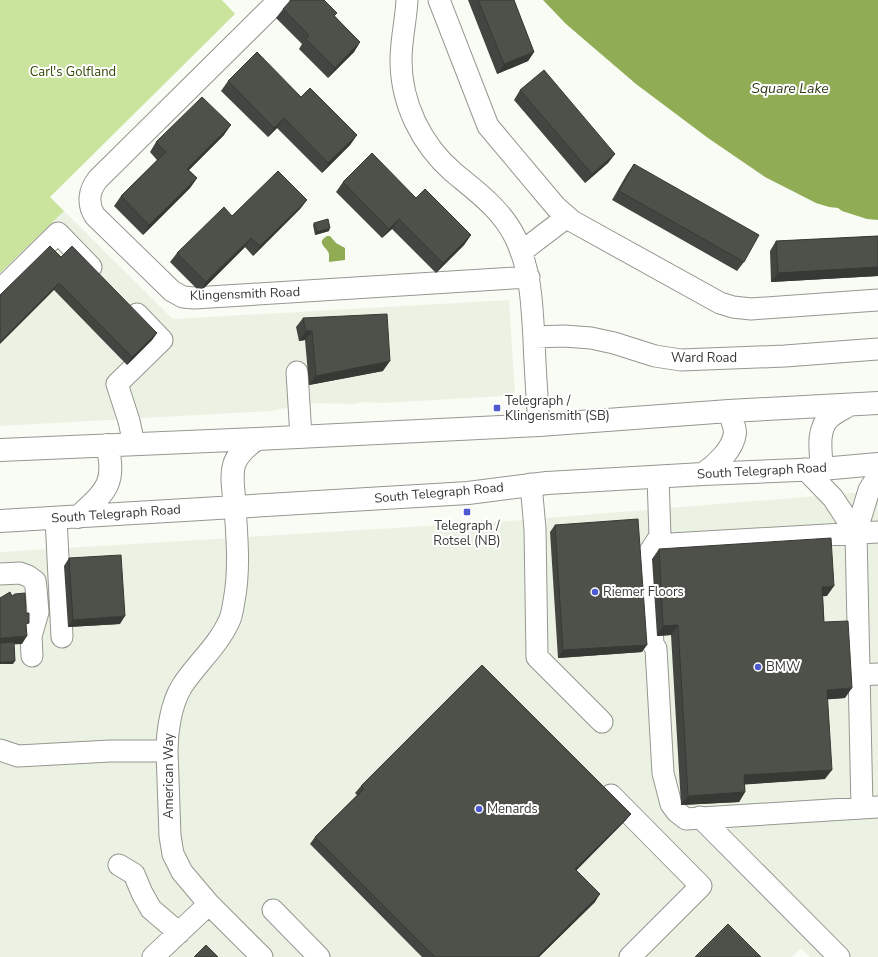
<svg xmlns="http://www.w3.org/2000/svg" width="878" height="957" viewBox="0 0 878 957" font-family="'Nunito Sans',sans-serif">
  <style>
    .built { fill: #ecf2e3 }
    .green { fill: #cae49e }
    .water { fill: #90ad56 }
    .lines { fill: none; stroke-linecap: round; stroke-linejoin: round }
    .minor-casing { stroke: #959790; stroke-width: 23 }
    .highway-casing { stroke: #959790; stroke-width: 24 }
    .minor { stroke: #fff; stroke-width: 21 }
    .highway { stroke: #fff; stroke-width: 22 }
    .wall { fill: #434640 }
    .shaded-wall { fill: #373934 }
    .building { fill: #4e514a; stroke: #373934 }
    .poi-dot { fill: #4f59cf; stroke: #fff; stroke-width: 1.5 }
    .labels { text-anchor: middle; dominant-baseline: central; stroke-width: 4; stroke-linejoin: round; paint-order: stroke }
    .park-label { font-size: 13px; fill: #344602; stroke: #fff }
    .street-label { font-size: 13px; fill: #393a37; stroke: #fff }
    .poi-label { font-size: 13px; fill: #393a37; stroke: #fff; text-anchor: start }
    .water-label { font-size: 14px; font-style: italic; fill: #303d18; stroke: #fff }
  </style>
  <rect width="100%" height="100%" fill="#f9fcf4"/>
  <path class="built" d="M 64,211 L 173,319 L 509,300 L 515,392 L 502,396 L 384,403 L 364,402 L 353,404 L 312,403 L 270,411 L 0,426 L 0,273 Z
    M 878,491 L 878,957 L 810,957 L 801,948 L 792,957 L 0,957 L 0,552 L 509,521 Z"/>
  <path class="green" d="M 0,0 L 222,0 L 235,14 L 50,197 L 64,211 L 0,273 Z"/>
  <path class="water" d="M 543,0 L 878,0 L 878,220 L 867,219 L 842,211 L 838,208 L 829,207 L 816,203 L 765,177 L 708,138 L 636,84 L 566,24 Z
    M 327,236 L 330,236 L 336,243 L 345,248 L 345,260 L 329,262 C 329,261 329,255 329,254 C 327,247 315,243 327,236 Z"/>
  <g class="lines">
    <g class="minor-casing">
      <path id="minor" d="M 279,0 L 98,179 C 89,190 87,204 95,216 L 172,291 L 183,297 L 194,298 L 529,277
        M 407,0 C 406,20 401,40 401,60 C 401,103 421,144 453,172 C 477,192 501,209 515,237 C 531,270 532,304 534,340 C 535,368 537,397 539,425
        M 439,0 L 488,126 L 556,207 L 572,221 L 720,303 L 733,307 L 751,309 L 878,300
        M 521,252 L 567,217
        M 0,290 L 58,233 L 91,267
        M 534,337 L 564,336 L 591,338 L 614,343 L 655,356 L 681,360 L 785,356 L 878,349
        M 297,372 L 301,437
        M 134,444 L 129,421 L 117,384 L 162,340 L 137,314
        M 805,469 L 833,498 L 856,533
        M 658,477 L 660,536 L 647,556 L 653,644 L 656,649 L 663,773 L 671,804 L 677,812 L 686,819 L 878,807
        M 531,484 L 535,529 L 537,657 L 602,722
        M 235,507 C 237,538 240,570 234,601 C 233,607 232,614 230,619 C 219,645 197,663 182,686 C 171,704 167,731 167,751 L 170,836 L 173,854 L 182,872 L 209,904 L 262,957
        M 56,518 L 62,637
        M 654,545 L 878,532
        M 0,574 L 20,573 L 28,576 L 35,581 L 36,588 L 38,612 L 31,636 L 32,656
        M 859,675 L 878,674
        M 0,750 L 18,756 L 110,751 L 167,751
        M 611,795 L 701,886 L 630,957
        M 862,808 L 856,533 L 869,490 L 878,476
        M 700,817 L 839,957
        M 119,865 L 134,874 L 142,893 L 151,909 L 179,933
        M 273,910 L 319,957
        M 153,957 L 209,904"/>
    </g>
    <g class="highway-casing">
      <path id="highway" d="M 0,450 L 257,439 L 539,425 L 729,411 L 878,403
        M 822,469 C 821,453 816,429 830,417 C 835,412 843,409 849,405
        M 703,474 C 715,466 733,450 735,433 C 735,426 731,418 729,411
        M 235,507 C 232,473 226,460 257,439
        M 78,517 C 105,492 117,484 107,445
        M 0,521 L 468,493 L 547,483 L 703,474 L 822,469 L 878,464"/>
    </g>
    <use href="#minor" class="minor"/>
    <use href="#highway" class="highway"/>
  </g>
  <path class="wall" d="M 468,0 L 514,0 L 534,52 L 528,61 L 497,74 Z
    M 283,9 L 335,16 L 360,42 L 354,52 L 328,78 L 299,49 L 302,44 L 276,18 Z
    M 228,81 L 301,97 L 357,135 L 350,145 L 322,173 L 277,128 L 268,137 L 221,91 Z
    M 520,90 L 615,154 L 608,163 L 585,183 L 514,100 Z
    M 224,135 L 189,170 L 197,178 L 190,188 L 143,235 L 114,206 L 121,196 L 157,160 L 150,152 L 156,142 Z
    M 634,164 L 744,262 L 737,271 L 612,200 L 627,174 Z
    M 343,182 L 416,198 L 471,235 L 464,245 L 436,273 L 392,229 L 382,238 L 336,192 Z
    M 307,200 L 300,209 L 253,256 L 245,247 L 200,292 L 170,262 L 177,253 L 232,216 Z
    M 314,223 L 329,231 L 315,235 L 313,225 Z
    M 878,236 L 878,276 L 771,282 L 770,251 L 776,241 Z
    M 61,257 L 157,333 L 152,340 L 127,365 L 54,290 Z
    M 303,318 L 383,371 L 309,385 L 305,340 L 299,341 L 296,327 Z
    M 555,525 L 642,652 L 558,658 L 550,532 Z
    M 659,549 L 827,596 L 823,596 L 824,622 L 845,698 L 827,699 L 825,779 L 745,784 L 745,792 L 739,802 L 681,805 L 671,635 L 657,636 L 652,559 Z
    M 69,558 L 120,624 L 68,627 L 64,566 Z
    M 361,786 L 631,814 L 625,821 L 576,870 L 595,902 L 539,957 L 422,957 L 310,844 L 315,837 L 357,795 L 355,793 Z"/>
  <path class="shaded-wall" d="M 360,42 L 354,52 L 328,78 L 335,68 Z
    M 534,52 L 528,61 L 497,74 L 504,64 Z
    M 284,118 L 277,128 L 268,137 L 274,128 Z
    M 231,125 L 224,135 L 180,179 L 187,169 Z
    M 357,135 L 350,145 L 322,173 L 328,163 Z
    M 615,154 L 608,163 L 585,183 L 592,174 Z
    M 197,178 L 190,188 L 143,235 L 149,225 Z
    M 307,200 L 300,209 L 253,256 L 260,246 Z
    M 399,219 L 392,229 L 382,238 L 389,229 Z
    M 330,228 L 329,231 L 315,235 L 317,232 Z
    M 471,235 L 464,245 L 436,273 L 443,263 Z
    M 251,238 L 245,247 L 200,292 L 206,282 Z
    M 878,267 L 878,276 L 771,282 L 778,273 Z
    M 59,283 L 54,290 L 0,344 L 0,342 Z
    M 306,331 L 312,331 L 305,340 L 299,341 Z
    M 157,333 L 152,340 L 127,365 L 132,357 Z
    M 390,361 L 383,371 L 309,385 L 316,376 Z
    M 834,586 L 827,596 L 815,597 L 822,587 Z
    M 125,616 L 120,624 L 68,627 L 73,620 Z
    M 678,625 L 671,635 L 657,636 L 663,626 Z
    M 27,636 L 22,644 L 0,645 L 0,638 Z
    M 647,645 L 642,652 L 558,658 L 563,650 Z
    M 15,661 L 13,664 L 0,664 L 0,662 Z
    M 852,688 L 845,698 L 820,700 L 827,690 Z
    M 832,770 L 825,779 L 738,785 L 744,775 Z
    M 745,792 L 739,802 L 681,805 L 688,796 Z
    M 631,814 L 625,821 L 570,877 L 575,869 Z
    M 600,894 L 595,902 L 539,957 L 537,957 Z"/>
  <path class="building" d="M 291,0 L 324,0 L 337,13 L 334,16 L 360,42 L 335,68 L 306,39 L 309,35 L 283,9 Z
    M 478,0 L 514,0 L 534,52 L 504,64 Z
    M 257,52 L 301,97 L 310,88 L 357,135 L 328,163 L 284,118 L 274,128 L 228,81 Z
    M 544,70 L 615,154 L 592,174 L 520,90 Z
    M 202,97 L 231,125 L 187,169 L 197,178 L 149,225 L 121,196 L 166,152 L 156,142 Z
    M 372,153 L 416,198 L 425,189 L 471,235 L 443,263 L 399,219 L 389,229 L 343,182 Z
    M 634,164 L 759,235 L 744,262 L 619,191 Z
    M 278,171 L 307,200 L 260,246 L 251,238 L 206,282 L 177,253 L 224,207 L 232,216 Z
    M 328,219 L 330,228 L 317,232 L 314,223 Z
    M 878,236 L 878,267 L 778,273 L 776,241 Z
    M 50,246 L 61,257 L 72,246 L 157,333 L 132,357 L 59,283 L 0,342 L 0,295 Z
    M 387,314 L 390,361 L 316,376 L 312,331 L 306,331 L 303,318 Z
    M 638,519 L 647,645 L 563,650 L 555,525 Z
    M 831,538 L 834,586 L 822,587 L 824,622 L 848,621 L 852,688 L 827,690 L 832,770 L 744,775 L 745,792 L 688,796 L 678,625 L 663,626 L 659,549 Z
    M 121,555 L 125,616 L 73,620 L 69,558 Z
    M 10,592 L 12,596 L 15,594 L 25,593 L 26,613 L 29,613 L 29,623 L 26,624 L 27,636 L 0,638 L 0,598 Z
    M 14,642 L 15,661 L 0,662 L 0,643 Z
    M 482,665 L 631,814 L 575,869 L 600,894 L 537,957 L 435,957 L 315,837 L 364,789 L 361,786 Z
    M 728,924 L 761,957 L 695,957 Z
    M 206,945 L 218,957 L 194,957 Z"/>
  <g class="poi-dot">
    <rect x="493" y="404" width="8" height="8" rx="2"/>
    <rect x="463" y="508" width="8" height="8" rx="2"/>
    <circle cx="595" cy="592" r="4"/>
    <circle cx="758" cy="667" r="4"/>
    <circle cx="479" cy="809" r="4"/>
  </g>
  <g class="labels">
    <g class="park-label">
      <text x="73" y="72">Carl's Golfland</text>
    </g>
    <g class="street-label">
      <text transform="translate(245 294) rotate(-2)">Klingensmith Road</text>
      <text x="704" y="358">Ward Road</text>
      <text transform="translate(762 471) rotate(-3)">South Telegraph Road</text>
      <text transform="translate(439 493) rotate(-5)">South Telegraph Road</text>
      <text transform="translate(116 514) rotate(-4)">South Telegraph Road</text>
      <text transform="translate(169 776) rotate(-90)">American Way</text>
    </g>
    <g class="poi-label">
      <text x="505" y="401">Telegraph /<tspan x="505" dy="15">Klingensmith (SB)</tspan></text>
      <text x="467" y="526" text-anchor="middle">Telegraph /<tspan x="467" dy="15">Rotsel (NB)</tspan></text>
      <text x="603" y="592">Riemer Floors</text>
      <text x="766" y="667">BMW</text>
      <text x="487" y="809">Menards</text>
    </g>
    <g class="water-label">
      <text x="790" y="88">Square Lake</text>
    </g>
  </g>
</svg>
